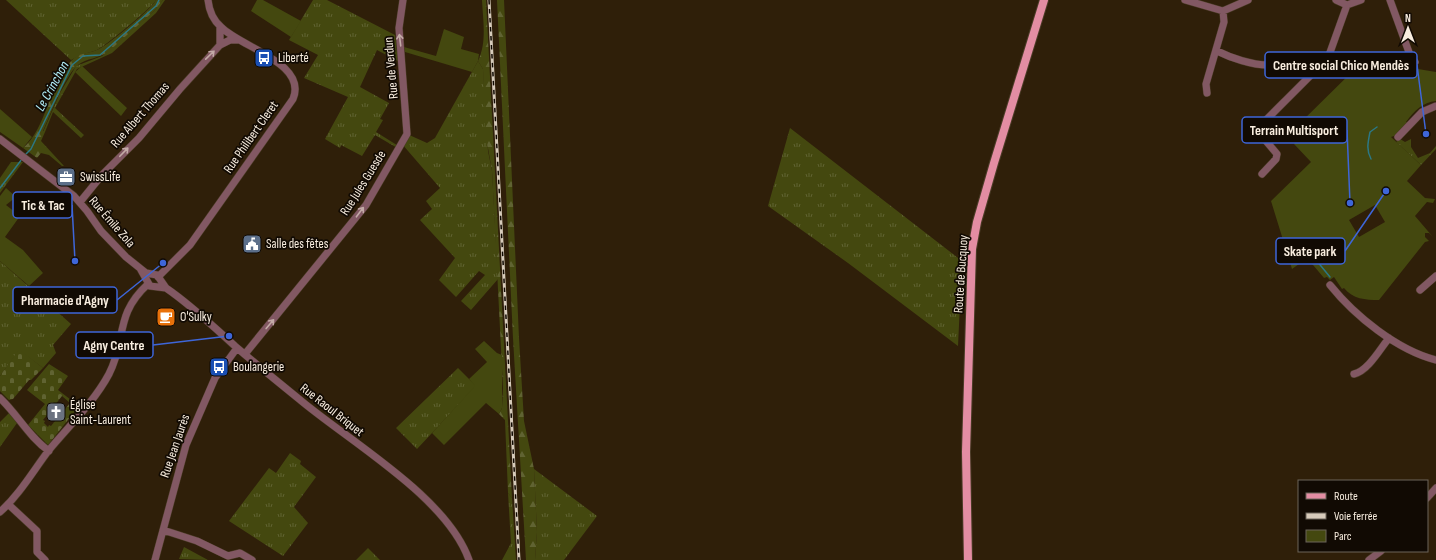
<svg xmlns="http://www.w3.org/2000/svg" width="1436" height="560" viewBox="0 0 1436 560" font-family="'Sofia Sans Condensed',sans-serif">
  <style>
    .grass { fill: url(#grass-tufts) }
    .forest { fill: url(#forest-firs) }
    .cemetery { fill: url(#cemetery-stones); fill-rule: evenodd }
    .green { fill: #44480f; fill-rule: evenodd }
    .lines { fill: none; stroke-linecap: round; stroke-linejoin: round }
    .stream { stroke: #2c7885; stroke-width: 1.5 }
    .minor-casing { stroke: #4b3c27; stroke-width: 8 }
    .major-casing { stroke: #4b3c27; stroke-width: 10 }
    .minor { stroke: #825863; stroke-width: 7 }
    .major { stroke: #e38da3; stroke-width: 8 }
    .rail-casing { stroke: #d7cbbb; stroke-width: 3 }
    .rail { stroke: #110a03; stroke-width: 1.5; stroke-dasharray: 4.5; stroke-linecap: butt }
    .oneway { stroke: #c3aaa7 }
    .labels { text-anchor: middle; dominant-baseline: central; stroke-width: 3.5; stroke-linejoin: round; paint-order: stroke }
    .poi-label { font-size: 13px; fill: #f8eddf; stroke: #110a03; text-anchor: start }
    .street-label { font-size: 13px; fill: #f8eddf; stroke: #110a03 }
    .water-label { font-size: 14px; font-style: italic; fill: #b2effa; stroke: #110a03 }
    .leader { fill: none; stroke: #3e66d9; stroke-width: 1.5 }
    .callout-dot { fill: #3e66d9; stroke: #110a03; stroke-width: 1.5 }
    .callout { fill: #110a03; stroke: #3e66d9; stroke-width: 1.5 }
    .callout-label { font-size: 14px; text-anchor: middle; font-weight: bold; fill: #f8eddf }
  </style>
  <defs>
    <pattern id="grass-tufts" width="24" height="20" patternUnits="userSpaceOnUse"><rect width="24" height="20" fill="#44480f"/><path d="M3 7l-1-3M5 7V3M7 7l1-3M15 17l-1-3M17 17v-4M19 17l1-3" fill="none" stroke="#606332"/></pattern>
    <pattern id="forest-firs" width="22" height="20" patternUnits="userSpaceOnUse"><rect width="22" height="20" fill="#44480f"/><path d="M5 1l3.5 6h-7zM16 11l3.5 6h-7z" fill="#606332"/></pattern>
    <pattern id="cemetery-stones" width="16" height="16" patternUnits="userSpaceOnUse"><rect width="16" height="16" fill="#44480f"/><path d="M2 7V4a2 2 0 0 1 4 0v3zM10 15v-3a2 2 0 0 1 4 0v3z" fill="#606332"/></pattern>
  </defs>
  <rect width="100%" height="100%" fill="#2f1f09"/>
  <path class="grass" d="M 6,0 L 156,0 C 153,7 104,47 97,50 C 86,54 83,53 71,60 Z
    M 163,0 L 165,0 L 156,13 L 112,53 L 77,69 L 55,108 L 84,135 L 81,138 L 53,112 L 45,132 L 43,132 L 60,93 L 76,66 L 102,56 L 154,11 Z
    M 313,0 L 327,0 L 395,35 L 398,61 L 377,50 L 360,87 L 389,103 L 380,119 L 383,120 L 376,132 L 400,147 L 399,149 L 375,135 L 362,156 L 341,145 L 340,148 L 325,139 L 348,97 L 304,78 L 318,55 L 289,40 Z
    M 478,61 L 483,69 L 488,151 L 492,171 L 498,279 L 471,310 L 461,301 L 485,275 L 479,271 L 456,297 L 439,280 L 455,258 L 420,220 L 432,209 L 426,201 L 440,188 L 402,144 L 407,134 L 427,143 L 435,138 Z
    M 790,128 L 962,261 L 958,346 L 848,263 L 768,206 Z
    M 1400,139 L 1405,142 L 1411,139 L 1411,147 L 1418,158 L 1430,153 L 1436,146 L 1436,149 L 1421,165 L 1396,142 Z
    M 11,162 L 23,162 L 0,193 L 0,178 Z
    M 0,261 L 71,324 L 53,345 L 56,353 L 43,368 L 19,350 L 0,376 Z
    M 458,368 L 476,386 L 417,449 L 396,428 Z
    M 10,412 L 17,423 L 0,447 L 0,422 Z
    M 290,453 L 301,461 L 300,464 L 316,477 L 294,507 L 308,523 L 283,556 L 229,521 L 269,468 L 276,473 Z
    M 534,469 L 597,516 L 564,560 L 535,560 L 537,532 Z
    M 508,493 L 512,498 L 516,560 L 502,560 L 511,543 Z
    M 184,547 L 208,560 L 179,559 Z
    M 368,548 L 380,560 L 356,560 Z"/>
  <path class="forest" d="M 156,0 L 163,0 L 154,11 L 109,51 C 99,59 86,58 78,65 C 65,75 50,116 43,131 L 45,132 L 41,141 L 64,166 L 62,166 L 49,155 L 41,153 L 37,158 L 23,148 C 47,128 49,84 71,61 C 79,52 90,54 99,49 C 109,44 152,9 156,0 Z
    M 482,0 L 486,0 L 512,498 L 508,493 L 505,420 L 499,414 L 502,408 L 503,388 L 492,171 L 485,131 L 483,69 L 478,61 C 487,42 483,21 482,0 Z
    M 497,0 L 504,0 L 519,338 L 524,421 L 534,469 L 537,532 L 535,560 L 526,560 L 513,338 Z"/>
  <path class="cemetery" d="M 19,349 L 43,368 L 31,380 L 29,380 L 13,399 L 9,400 L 0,391 L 0,376 Z
    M 49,364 L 68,376 L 58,390 L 79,406 L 48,445 L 28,425 L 45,404 L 27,390 ZM 62,396 L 70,403 L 51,426 L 49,425 L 48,427 L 44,423 L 45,421 L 43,420 Z"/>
  <path class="green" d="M 257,0 L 263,0 L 301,21 L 291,37 L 251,11 Z
    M 444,29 L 464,37 L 461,49 L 479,54 L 478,61 L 472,72 L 405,52 L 404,47 L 436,56 Z
    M 1364,60 L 1436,72 L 1436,101 C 1423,102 1414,111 1406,122 L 1410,122 L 1397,135 L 1391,137 L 1421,165 L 1407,181 L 1425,198 L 1435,199 L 1433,203 L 1427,202 L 1415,216 L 1433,237 L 1429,233 L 1425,233 L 1425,237 L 1429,241 L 1425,242 L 1379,300 C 1365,300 1353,299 1344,288 L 1342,289 L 1334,277 L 1330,280 L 1327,277 L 1324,278 L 1313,265 L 1306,259 L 1292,269 L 1271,201 L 1311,162 L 1294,144 L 1301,136 L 1294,129 ZM 1375,205 L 1385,222 L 1359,237 L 1349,220 Z
    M 82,66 L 127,108 L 121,116 L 75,72 Z
    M 0,109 L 32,137 L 23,148 L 0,132 Z
    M 6,188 L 16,197 L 6,205 L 20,216 L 5,237 L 23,250 L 43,273 L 29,286 L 0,261 L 0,196 Z
    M 484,341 L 497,353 L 502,355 L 502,408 L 499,414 L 486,403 L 444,445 L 432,433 L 475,386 L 469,379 L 487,362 L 475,349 Z"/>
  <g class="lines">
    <path class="stream" d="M 25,155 L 31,149 L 72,65 L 83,56 L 100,55 L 156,6 L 159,0
      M 1371,159 C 1366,150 1368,142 1370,132 L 1377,127
      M 0,188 L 22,159
      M 1312,255 L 1330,277"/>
    <g class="minor-casing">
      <path id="minor" d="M 1185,0 L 1223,11 L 1248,0
        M 1336,0 L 1347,5 L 1361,0
        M 1390,0 L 1410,55 L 1415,62
        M 220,27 L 220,45
        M 1217,51 C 1231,58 1252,65 1268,65
        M 1207,93 L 1206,84 L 1224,22 L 1223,11
        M 1398,137 L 1422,112 L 1436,106
        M 0,139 L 74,196 L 87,211 L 101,231 L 126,257 L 146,273 L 157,275 L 166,288 C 191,305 214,327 236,347 C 257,365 278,382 299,399 C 350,442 447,497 469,560
        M 1262,174 L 1276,159 L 1277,154 L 1261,135 L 1260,126 L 1328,58 L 1347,5
        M 80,202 L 102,175 L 139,138 L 180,89 L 220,45 L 230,40 L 239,40
        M 141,270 L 150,286 L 166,288
        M 158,277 L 190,245 L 293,99 C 308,63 240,47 221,27 C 213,20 209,10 208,0
        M 1330,285 C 1355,316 1397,350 1436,360
        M 1420,290 L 1436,276
        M 245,354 L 366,205 L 407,134 L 399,28 L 403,0
        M 1354,374 C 1368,371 1380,349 1389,338
        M 0,398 C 18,415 29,437 49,451
        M 1427,498 L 1436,488
        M 8,504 L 37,531 L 37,552 L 45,560
        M 0,512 C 20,494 33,471 49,450 C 69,426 94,402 109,374 C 127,339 114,315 148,284
        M 163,530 L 197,541 L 228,556 L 240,553 L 252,560
        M 155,560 L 186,445 L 215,378 L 237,348
        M 1369,560 L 1381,551"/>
    </g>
    <g class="major-casing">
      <path id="major" d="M 968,560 L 966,452 L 972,249 L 977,222 L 994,163 L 1044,0"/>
    </g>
    <use href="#minor" class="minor"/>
    <use href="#major" class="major"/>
    <g class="rail-casing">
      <path id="rail" d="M 489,0 L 519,560"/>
    </g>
    <use href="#rail" class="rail"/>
  </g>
  <defs><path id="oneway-shaft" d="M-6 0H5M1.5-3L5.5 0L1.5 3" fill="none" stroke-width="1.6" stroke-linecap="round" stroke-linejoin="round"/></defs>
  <g class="oneway">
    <use href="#oneway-shaft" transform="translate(400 40) rotate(-97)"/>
    <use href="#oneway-shaft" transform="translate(210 55) rotate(-44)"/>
    <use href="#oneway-shaft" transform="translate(124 152) rotate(-46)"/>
    <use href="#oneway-shaft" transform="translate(360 212) rotate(-53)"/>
    <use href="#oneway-shaft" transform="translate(270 324) rotate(-50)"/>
  </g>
  <defs>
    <g id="bus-square" transform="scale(1)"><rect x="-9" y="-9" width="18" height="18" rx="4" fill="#1a4fb4" stroke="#110a03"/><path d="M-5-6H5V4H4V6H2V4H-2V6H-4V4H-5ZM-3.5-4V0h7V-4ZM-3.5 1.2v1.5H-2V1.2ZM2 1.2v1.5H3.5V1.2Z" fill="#fff"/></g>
    <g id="office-square" transform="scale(1)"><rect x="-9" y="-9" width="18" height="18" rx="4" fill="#5c6f8a" stroke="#110a03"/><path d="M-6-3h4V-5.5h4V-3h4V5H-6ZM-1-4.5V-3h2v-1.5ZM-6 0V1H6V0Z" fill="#fff"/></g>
    <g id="civic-square" transform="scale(1)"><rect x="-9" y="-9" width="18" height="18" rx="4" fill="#5c6f8a" stroke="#110a03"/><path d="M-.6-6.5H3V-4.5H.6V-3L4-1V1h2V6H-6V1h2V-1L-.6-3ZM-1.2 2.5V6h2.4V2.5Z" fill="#fff"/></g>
    <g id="cafe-square" transform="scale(1)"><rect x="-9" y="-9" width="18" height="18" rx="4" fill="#e8710a" stroke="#110a03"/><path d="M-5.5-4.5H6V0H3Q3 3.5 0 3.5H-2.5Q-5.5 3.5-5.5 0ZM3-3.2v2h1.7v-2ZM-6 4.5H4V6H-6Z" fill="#fff"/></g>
    <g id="church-square" transform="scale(1)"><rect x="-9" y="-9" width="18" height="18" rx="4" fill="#6b7280" stroke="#110a03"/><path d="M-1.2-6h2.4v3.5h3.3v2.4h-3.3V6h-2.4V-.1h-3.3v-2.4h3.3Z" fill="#fff"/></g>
  </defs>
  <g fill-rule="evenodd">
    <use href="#bus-square" x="264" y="58"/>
    <use href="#office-square" x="66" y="177"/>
    <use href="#civic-square" x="252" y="244"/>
    <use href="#cafe-square" x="166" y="317"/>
    <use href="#bus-square" x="219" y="367"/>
    <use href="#church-square" x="56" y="412"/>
  </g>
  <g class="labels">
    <g class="poi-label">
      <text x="278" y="58">Liberté</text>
      <text x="80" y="177">SwissLife</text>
      <text x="266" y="244">Salle des fêtes</text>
      <text x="180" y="317">O'Sulky</text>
      <text x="233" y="367">Boulangerie</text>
      <text x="70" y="405">Église<tspan x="70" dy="15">Saint-Laurent</tspan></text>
    </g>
    <g class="street-label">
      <text transform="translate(391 68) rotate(-95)">Rue de Verdun</text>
      <text transform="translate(140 115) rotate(-49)">Rue Albert Thomas</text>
      <text transform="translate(251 137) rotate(-55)">Rue Philibert Cleret</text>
      <text transform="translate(363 183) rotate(-58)">Rue Jules Guesde</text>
      <text transform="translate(112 222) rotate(49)">Rue Émile Zola</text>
      <text transform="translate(961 274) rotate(-86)">Route de Bucquoy</text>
      <text transform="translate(332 410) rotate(38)">Rue Raoul Briquet</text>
      <text transform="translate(175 446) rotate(-71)">Rue Jean Jaurès</text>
    </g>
    <g class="water-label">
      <text transform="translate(52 86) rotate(-61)">Le Crinchon</text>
    </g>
  </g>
  <path class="leader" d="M1426 134L1417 65M1350 203L1347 130M75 261L72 205M1386 191L1345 251M163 263L117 300M229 336L153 345"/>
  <g class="callout-dot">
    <circle cx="1426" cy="134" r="4"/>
    <circle cx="1350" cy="203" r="4"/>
    <circle cx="75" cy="261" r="4"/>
    <circle cx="1386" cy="191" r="4"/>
    <circle cx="163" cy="263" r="4"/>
    <circle cx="229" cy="336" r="4"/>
  </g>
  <g class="callout">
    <rect x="1265" y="52" width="152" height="26" rx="4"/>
    <rect x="1242" y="117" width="105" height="26" rx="4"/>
    <rect x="13" y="192" width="59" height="26" rx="4"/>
    <rect x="1276" y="238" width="69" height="26" rx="4"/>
    <rect x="13" y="287" width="104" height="26" rx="4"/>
    <rect x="76" y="332" width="77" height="26" rx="4"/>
  </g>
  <g class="callout-label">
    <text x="1341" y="70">Centre social Chico Mendès</text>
    <text x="1294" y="135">Terrain Multisport</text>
    <text x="43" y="210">Tic &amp; Tac</text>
    <text x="1310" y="256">Skate park</text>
    <text x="65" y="305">Pharmacie d'Agny</text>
    <text x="114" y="350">Agny Centre</text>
  </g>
  <rect x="1298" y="480" width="130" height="72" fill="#110a03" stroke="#6d655b"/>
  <rect x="1306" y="493" width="20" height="6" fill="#e38da3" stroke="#6d655b"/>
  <text x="1334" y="500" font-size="12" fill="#f8eddf">Route</text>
  <rect x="1306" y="513" width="20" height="6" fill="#d7cbbb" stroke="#6d655b"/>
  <text x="1334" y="520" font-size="12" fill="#f8eddf">Voie ferrée</text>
  <rect x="1306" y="530" width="20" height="12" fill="#44480f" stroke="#6d655b"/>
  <text x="1334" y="540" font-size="12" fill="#f8eddf">Parc</text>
  <g transform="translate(1408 28)" stroke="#110a03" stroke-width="3" paint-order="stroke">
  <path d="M0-3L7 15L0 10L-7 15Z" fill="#f8eddf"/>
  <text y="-6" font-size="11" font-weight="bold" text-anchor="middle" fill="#f8eddf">N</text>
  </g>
</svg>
